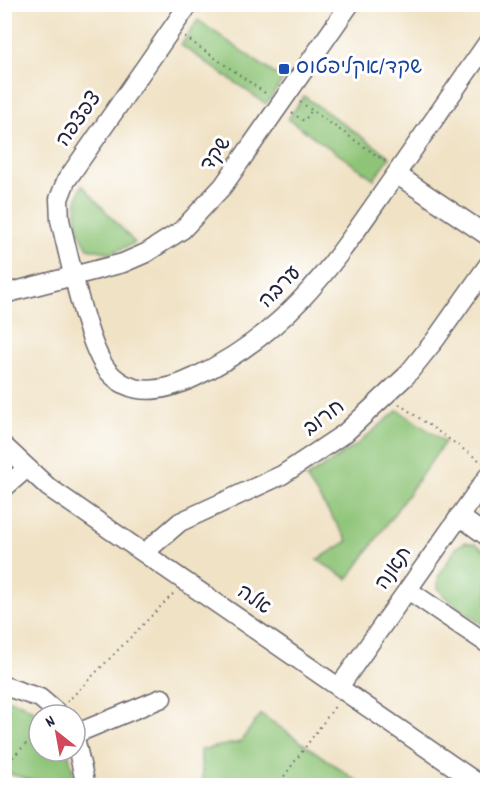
<svg xmlns="http://www.w3.org/2000/svg" width="492" height="790" viewBox="0 0 492 790" font-family="Dekko,'Playpen Sans Hebrew',sans-serif">
  <style>
    .green { fill: #8ec477; stroke: #587359; stroke-width: 1.5 }
    .lines { fill: none; stroke-linecap: round; stroke-linejoin: round }
    .minor-casing { stroke: #6a656b; stroke-width: 21 }
    .path { stroke: #6a656b; stroke-width: 2; stroke-dasharray: 1.5 4.5; stroke-linecap: butt }
    .minor { stroke: #fff; stroke-width: 18 }
    .transit-dot { fill: #1a4fb4; stroke: #fff; stroke-width: 2 }
    .labels { text-anchor: middle; dominant-baseline: central; stroke-width: 6; stroke-linejoin: round; paint-order: stroke }
    .transit-label { font-size: 21px; fill: #164399; stroke: #fff; text-anchor: start }
    .street-label { font-size: 21px; fill: #22223b; stroke: #fff }
  </style>
  <rect width="100%" height="100%" fill="#fff"/>
  <filter id="ink" filterUnits="userSpaceOnUse"><feTurbulence type="fractalNoise" baseFrequency=".0167" numOctaves="2"/><feDisplacementMap in="SourceGraphic" scale="12" xChannelSelector="R" yChannelSelector="G"/><feConvolveMatrix kernelMatrix="1 2 1 2 8 2 1 2 1" color-interpolation-filters="sRGB"/></filter>
  <filter id="wash" filterUnits="userSpaceOnUse"><feTurbulence type="fractalNoise" baseFrequency=".008" numOctaves="4" result="noise"/><feDisplacementMap in="SourceGraphic" scale="24" xChannelSelector="R" yChannelSelector="G"/><feGaussianBlur stdDeviation="1.35" result="paint"/><feColorMatrix in="noise" values="0 0 0 0 0 0 0 0 0 0 0 0 0 0 0 0 0 1.4 0 .05"/><feComposite in="paint" operator="in"/></filter>
  <g filter="url(#wash)">
    <rect width="100%" height="100%" fill="#f0e2c5"/>
    <path class="green" d="M 198,20 L 283,80 L 266,104 L 181,45 Z
      M 304,96 L 390,157 L 374,179 L 288,119 Z
      M 82,185 L 135,243 L 111,253 L 88,248 C 75,228 72,207 82,185 Z
      M 398,410 L 445,442 L 348,579 L 317,560 L 348,541 L 306,478 L 355,446 Z
      M 465,542 L 476,544 L 487,552 L 487,628 L 444,596 L 438,588 L 438,577 L 457,547 Z
      M 5,699 L 21,703 L 41,715 L 39,751 L 68,751 L 76,785 L 47,785 L 7,773 L 5,776 Z
      M 261,714 L 363,785 L 203,785 L 200,750 L 240,742 Z"/>
  </g>
  <g filter="url(#ink)">
    <g class="lines">
      <g class="minor-casing">
        <path id="minor" d="M 189,4 L 66,181 L 59,199 L 60,220 C 69,255 87,347 108,371 C 132,399 166,391 195,377 C 290,331 331,267 389,184 C 422,137 455,90 488,42
          M 396,174 L 488,236
          M 4,294 L 123,263 L 146,253 L 182,230 L 223,186 L 350,4
          M 4,446 L 48,487 L 482,786
          M 4,488 L 26,469
          M 459,516 L 488,537
          M 144,553 L 180,522 L 282,475 L 345,433 L 406,376 L 435,340 L 488,265
          M 408,590 L 488,644
          M 4,686 L 40,698 L 60,715
          M 339,687 L 488,476
          M 75,734 L 162,698
          M 75,738 L 86,786"/>
      </g>
      <path class="path" d="M 185,37 L 268,95
        M 300,102 L 386,162
        M 292,113 L 304,121 L 312,110
        M 399,404 L 483,463
        M 67,702 L 174,593
        M 4,766 L 39,731
        M 482,766 L 488,758
        M 277,786 L 336,705"/>
      <use href="#minor" class="minor"/>
    </g>
  </g>
  <rect class="transit-dot" x="278" y="63" width="12" height="12" rx="3"/>
  <g class="labels">
    <g class="transit-label">
      <text x="296" y="69">שקד/אקליפטוס</text>
    </g>
    <g class="street-label">
      <text transform="translate(80 120) rotate(-55)">צפצפה</text>
      <text transform="translate(217 155) rotate(-55)">שקד</text>
      <text transform="translate(281 288) rotate(-46)">ערבה</text>
      <text transform="translate(325 419) rotate(-37)">חרוב</text>
      <text transform="translate(395 569) rotate(-55)">תאנה</text>
      <text transform="translate(253 601) rotate(35)">אלה</text>
    </g>
  </g>
  <rect width="492" height="790" fill="none" stroke="#fff" stroke-width="24"/>
  <g transform="translate(57 733) rotate(329)"><circle r="28" fill="#ffffff" stroke="#a7a7b1" stroke-width="1.5"/>
  <path d="M0-4.5L10 22L0 15L-10 22Z" fill="#d1495b"/>
  <text y="-9" font-size="16" font-weight="bold" text-anchor="middle" fill="#22223b">N</text>
  </g>
</svg>
